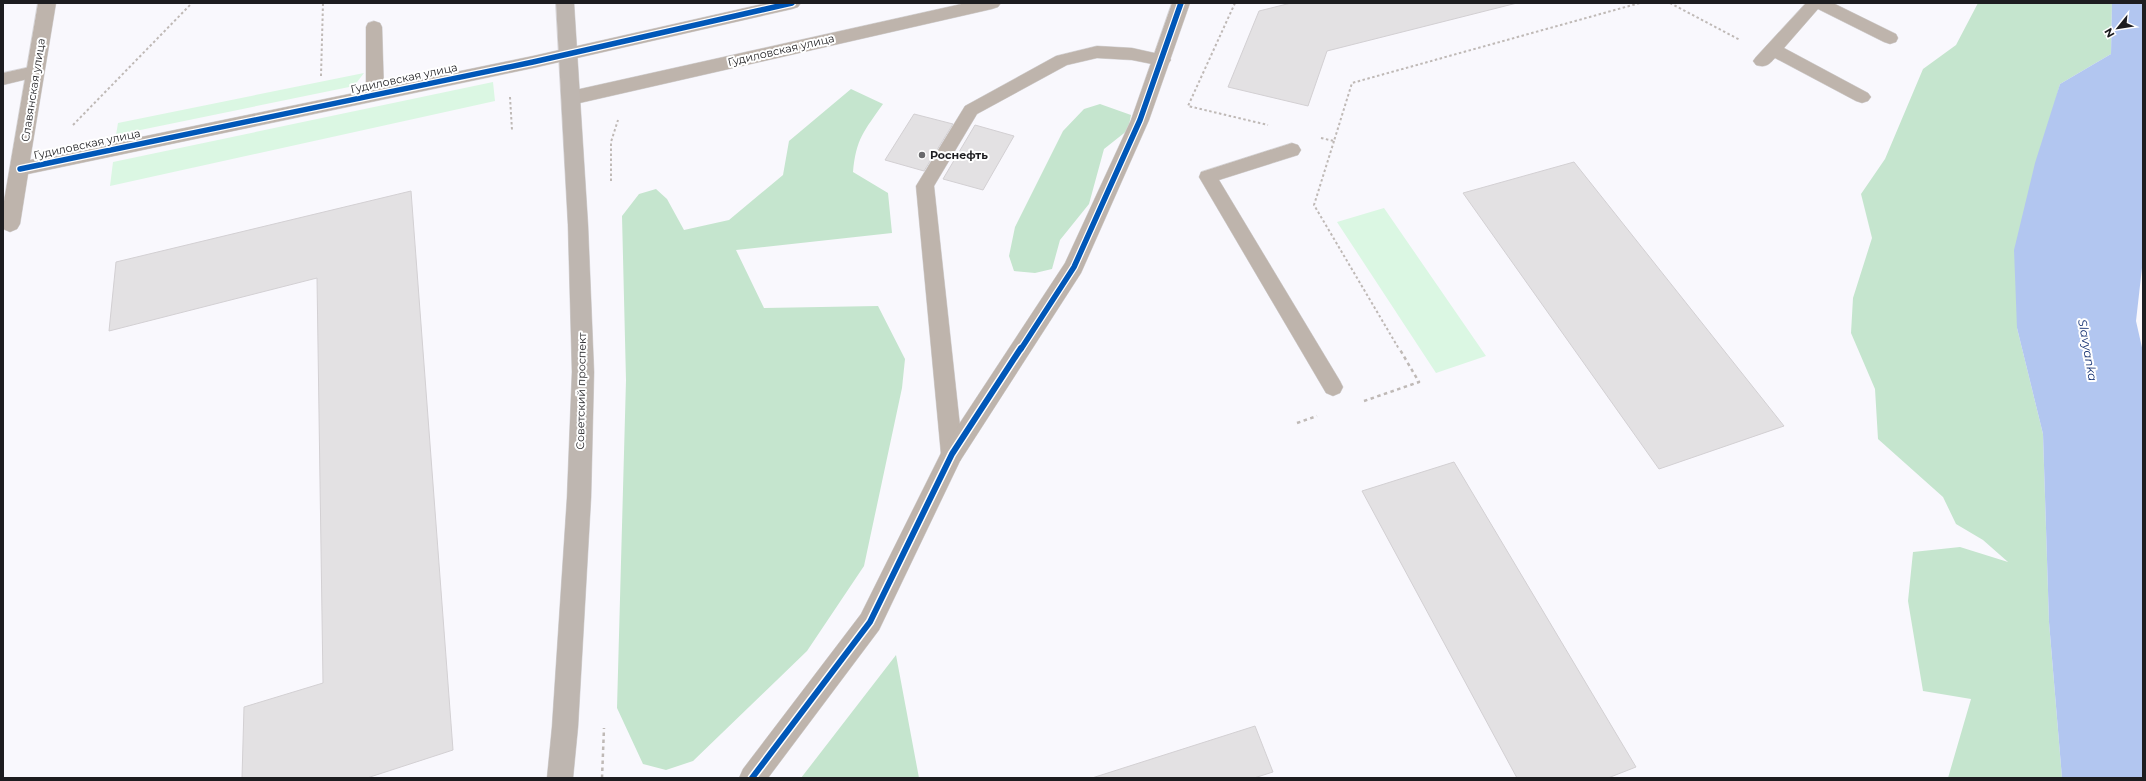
<svg xmlns="http://www.w3.org/2000/svg" width="2146" height="781" viewBox="0 0 2146 781" font-family="Montserrat,sans-serif">
  <style>
    .green { fill: #dbf7e3 }
    .forest { fill: #c5e5ce }
    .water { fill: #b2c6f0 }
    .building { fill: #e3e1e3; stroke: #d3d0d3 }
    .lines { fill: none; stroke-linecap: round; stroke-linejoin: round }
    .lane-casing { stroke: #d7d6d9; stroke-width: 1 }
    .street-casing { stroke: #d7d6d9; stroke-width: 1 }
    .primary-casing { stroke: #d7d6d9; stroke-width: 1 }
    .path-far1 { stroke: #bfb9b6; stroke-width: 2; stroke-dasharray: 2.5 2.5; stroke-linecap: butt }
    .path { stroke: #bfb9b6; stroke-width: 2.5; stroke-dasharray: 3.5 3.5; stroke-linecap: butt }
    .lane { fill: #beb4ac; fill-rule: evenodd }
    .street { fill: #beb4ac; fill-rule: evenodd }
    .primary { fill: #beb6b0; fill-rule: evenodd }
    .cycleway-far1-casing { stroke: #fff; stroke-width: 8 }
    .cycleway-casing { stroke: #fff; stroke-width: 9 }
    .cycleway-far1 { stroke: #0057b8; stroke-width: 5.5 }
    .cycleway { stroke: #0057b8; stroke-width: 6 }
    .poi-dot { fill: #6a6a6d; stroke: #fff; stroke-width: 1.5 }
    .labels { text-anchor: middle; dominant-baseline: central; stroke-width: 4; stroke-linejoin: round; paint-order: stroke }
    .street-label { font-size: 11px; fill: #1d1d20; stroke: #fff }
    .poi-label { font-size: 11px; font-weight: bold; fill: #1d1d20; stroke: #fff; text-anchor: start }
    .water-label { font-size: 12px; font-style: italic; fill: #122e70; stroke: #fff }
  </style>
  <rect width="100%" height="100%" fill="#f9f8fd"/>
  <path class="green" d="M 364,73 L 354,86 L 116,135 L 118,123 Z
    M 493,82 L 495,101 L 110,186 L 113,162 Z
    M 1384,208 L 1486,356 L 1436,373 L 1337,222 Z"/>
  <path class="forest" d="M 1978,3 L 2112,3 L 2111,54 L 2060,84 L 2051,117 L 2017,328 L 2043,434 L 2049,622 L 2062,778 L 1948,778 L 1971,699 L 1923,691 L 1908,601 L 1913,552 L 1960,547 L 2008,562 L 1983,540 L 1956,524 L 1943,497 L 1878,439 L 1875,389 L 1851,333 L 1853,298 L 1872,238 L 1861,194 L 1885,159 L 1923,69 L 1956,45 Z
    M 851,89 L 883,104 C 864,131 856,139 853,172 L 888,193 L 892,233 L 736,250 L 764,308 L 878,306 L 905,359 L 902,388 L 864,566 L 807,651 L 693,761 L 666,770 L 643,764 L 617,708 L 626,380 L 622,216 L 639,194 L 656,189 L 667,199 L 684,230 L 729,220 L 783,175 L 789,141 Z
    M 1100,104 L 1131,115 L 1128,130 L 1104,149 L 1089,204 L 1060,240 L 1052,269 L 1035,273 L 1014,271 L 1009,256 L 1015,227 L 1063,131 L 1084,109 Z
    M 896,655 L 919,778 L 801,778 Z"/>
  <path class="water" d="M 2112,3 L 2143,3 L 2143,259 L 2136,321 L 2143,352 L 2143,778 L 2062,778 L 2049,622 L 2043,434 L 2017,328 L 2014,250 L 2035,163 L 2060,84 L 2111,54 Z"/>
  <path class="building" d="M 1291,3 L 1517,3 L 1327,51 L 1308,106 L 1228,87 L 1259,11 Z
    M 914,114 L 953,124 L 924,171 L 885,160 Z
    M 975,125 L 1014,136 L 983,190 L 943,179 Z
    M 1574,162 L 1784,426 L 1659,469 L 1463,193 Z
    M 411,191 L 453,750 L 367,778 L 242,778 L 244,707 L 323,683 L 317,278 L 109,331 L 116,262 Z
    M 1454,462 L 1636,767 L 1608,778 L 1517,778 L 1362,491 Z
    M 1255,726 L 1273,772 L 1254,778 L 1092,778 Z"/>
  <g class="lines">
    <g class="lane-casing">
      <path id="lane" d="M 1806,3 L 1833,3 L 1896,34 L 1898,38 L 1896,42 L 1890,44 L 1884,42 L 1818,9 L 1784,48 L 1868,93 L 1871,97 L 1868,101 L 1862,103 L 1856,101 L 1775,58 C 1769,65 1765,68 1756,65 L 1753,61 L 1756,57 Z
        M 374,21 L 380,23 L 382,27 L 384,94 L 381,98 L 375,100 L 369,98 L 366,94 L 366,27 L 368,23 Z
        M 1097,46 L 1132,48 L 1168,56 L 1171,60 L 1168,64 L 1162,66 L 1132,60 L 1097,58 L 1067,65 L 977,114 L 934,186 L 963,454 L 960,461 L 952,463 L 944,461 L 941,454 L 916,186 L 965,106 L 1056,56 Z
        M 34,66 L 40,68 L 43,72 L 40,76 L 3,85 L 3,73 Z
        M 1292,143 L 1298,145 L 1301,150 L 1298,155 L 1219,180 L 1340,381 L 1343,387 L 1340,393 L 1333,396 L 1326,393 L 1199,177 L 1201,172 Z"/>
    </g>
    <g class="street-casing">
      <path id="street" d="M 38,3 L 56,3 L 30,160 L 533,56 L 767,3 L 801,3 L 798,7 L 792,9 L 533,68 L 28,174 L 20,224 L 17,229 L 10,232 L 3,229 L 3,207 Z
        M 966,3 L 1001,3 L 998,7 L 992,9 L 571,105 L 564,103 L 562,98 L 564,93 L 571,91 Z
        M 1172,3 L 1190,3 L 1149,120 L 1081,273 L 960,461 L 879,630 L 768,778 L 739,778 L 743,769 L 861,614 L 944,447 L 1065,263 L 1131,120 Z"/>
    </g>
    <g class="primary-casing">
      <path id="primary" d="M 556,3 L 574,3 L 588,225 L 594,372 L 591,498 L 578,727 L 573,778 L 547,778 L 552,727 L 567,498 L 572,372 L 568,225 Z"/>
    </g>
    <path class="path-far1" d="M 1235,3 L 1188,106 L 1268,125
      M 1670,3 L 1740,40
      M 321,76 L 323,3
      M 510,97 L 512,130
      M 73,125 L 192,3
      M 1321,138 L 1334,141 L 1352,83 L 1640,3
      M 1334,141 L 1314,205 L 1399,349
      M 611,181 L 611,142 L 618,120"/>
    <path class="path" d="M 1364,401 L 1419,382 L 1399,348
      M 1297,423 L 1317,416
      M 602,778 L 604,728"/>
    <use href="#lane" class="lane"/>
    <use href="#street" class="street"/>
    <use href="#primary" class="primary"/>
    <g class="cycleway-far1-casing">
      <path id="cycleway-far1" d="M 20,169 L 533,62 L 792,3
        M 1021,349 L 1074,267 L 1140,120 L 1181,3"/>
    </g>
    <g class="cycleway-casing">
      <path id="cycleway" d="M 752,778 L 870,622 L 952,454 L 1021,348"/>
    </g>
    <use href="#cycleway-far1" class="cycleway-far1"/>
    <use href="#cycleway" class="cycleway"/>
  </g>
  <circle class="poi-dot" cx="922" cy="155" r="4"/>
  <g class="labels">
    <g class="street-label">
      <text transform="translate(781 50) rotate(-13)">Гудиловская улица</text>
      <text transform="translate(404 78) rotate(-12)">Гудиловская улица</text>
      <text transform="translate(33 90) rotate(-81)">Славянская улица</text>
      <text transform="translate(87 144) rotate(-12)">Гудиловская улица</text>
      <text transform="translate(581 391) rotate(-89)">Советский проспект</text>
    </g>
    <g class="poi-label">
      <text x="930" y="155">Роснефть</text>
    </g>
    <g class="water-label">
      <text transform="translate(2088 350) rotate(80)">Slavyanka</text>
    </g>
  </g>
  <rect width="2146" height="781" fill="none" stroke="#1d1d20" stroke-width="8"/>
  <g transform="translate(2118 28) rotate(240)" stroke="#ffffff" stroke-width="3" paint-order="stroke">
  <path d="M0-3L7 15L0 10L-7 15Z" fill="#1d1d20"/>
  <text y="-6" font-size="11" font-weight="bold" text-anchor="middle" fill="#1d1d20">N</text>
  </g>
</svg>
